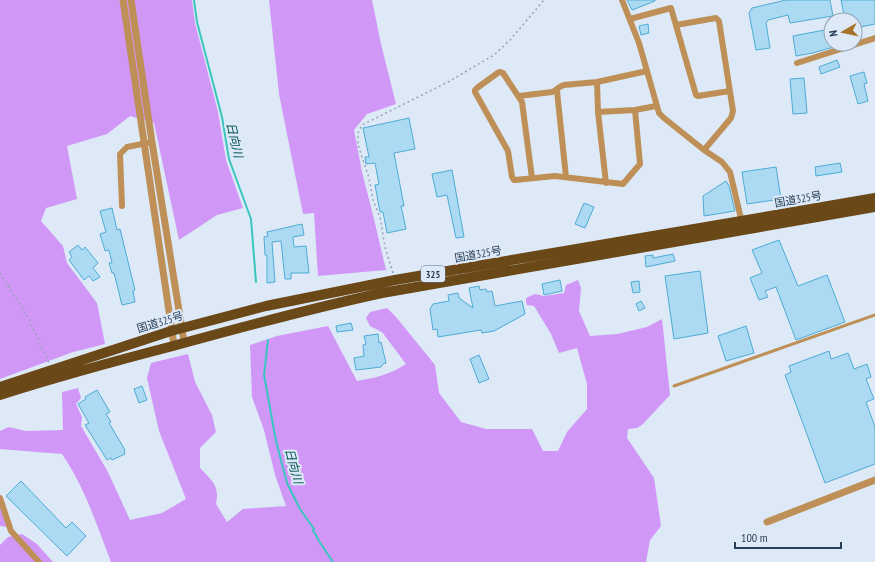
<svg xmlns="http://www.w3.org/2000/svg" width="875" height="562" viewBox="0 0 875 562" font-family="'PT Sans Narrow','Noto Sans JP',sans-serif">
  <style>
    .forest { fill: #d097f7 }
    .lines { fill: none; stroke-linecap: round; stroke-linejoin: round }
    .stream { stroke: #3ac6bf; stroke-width: 2 }
    .building { fill: #acdaf2; stroke: #4dabd5 }
    .path { stroke: #93a4b5; stroke-width: 1.5; stroke-dasharray: 2 3; stroke-linecap: butt }
    .service { stroke: #be9058; stroke-width: 3 }
    .minor { stroke: #be9058; stroke-width: 6 }
    .tertiary { stroke: #be9058; stroke-width: 7 }
    .trunk { stroke: #6a4818; stroke-width: 10 }
    .labels { text-anchor: middle; dominant-baseline: central; stroke-width: 4; stroke-linejoin: round; paint-order: stroke }
    .shield { fill: #dde9f6; stroke: #5d7187; stroke-width: 1 }
    .shield-label { font-size: 10px; font-weight: bold; fill: #263e57 }
    .street-label { font-size: 11px; fill: #263e57; stroke: #dde9f6 }
    .water-label { font-size: 12px; font-style: italic; fill: #005350; stroke: #dde9f6 }
  </style>
  <rect width="100%" height="100%" fill="#dde9f6"/>
  <path class="forest" d="M 0,0 L 192,0 L 195,23 L 218,112 L 226,160 L 243,208 L 217,215 L 179,240 L 154,123 L 130,116 L 107,134 L 67,146 L 77,199 L 46,208 L 41,221 L 63,246 L 67,263 L 97,303 L 105,344 L 73,352 L 0,379 Z
    M 269,0 L 372,0 L 381,44 L 396,104 L 367,114 L 354,130 L 362,172 L 374,219 L 386,270 L 318,276 L 314,213 L 303,214 L 279,94 Z
    M 578,280 L 581,288 L 579,311 L 590,336 L 617,334 L 647,327 L 662,319 L 670,395 L 643,424 L 637,428 L 628,429 L 627,438 L 654,478 L 661,526 L 650,540 L 646,562 L 111,562 C 97,525 84,486 62,454 L 0,449 L 0,431 L 9,427 L 26,431 L 63,430 L 62,392 L 78,388 L 81,398 L 76,404 L 82,417 L 81,426 L 108,472 L 130,520 L 162,513 L 186,499 L 159,431 L 147,378 L 151,363 L 188,354 L 195,382 L 212,415 L 216,432 L 200,448 L 200,468 C 212,481 220,485 216,504 L 227,522 L 243,509 L 286,506 L 275,475 L 264,430 L 252,397 L 250,345 L 277,336 L 328,326 L 357,381 C 375,378 391,374 406,364 L 382,332 L 370,326 L 366,318 L 370,312 L 387,308 L 396,317 L 435,365 L 439,393 L 461,422 L 486,429 L 532,429 L 543,451 L 558,451 L 567,432 L 587,409 L 587,384 L 577,348 L 559,353 L 551,334 L 534,306 L 527,305 L 526,302 L 526,298 L 535,294 L 544,296 L 564,293 L 566,285 Z
    M 0,506 L 8,527 L 0,526 Z
    M 22,534 L 37,544 L 53,562 L 0,562 L 0,545 L 8,537 Z"/>
  <g class="lines">
    <path class="stream" d="M 194,0 L 197,22 L 222,117 L 229,159 L 251,219 L 256,282
      M 268,340 L 264,375 L 276,441 L 287,483 L 300,509 L 314,529 L 313,530 L 319,541 L 333,562"/>
  </g>
  <path class="building" d="M 627,0 L 655,0 L 655,1 L 632,10 Z
    M 786,0 L 830,0 L 833,16 L 790,23 L 788,15 L 768,20 L 766,23 L 770,48 L 756,50 L 749,13 L 752,8 Z
    M 841,0 L 875,0 L 875,24 L 855,28 L 855,20 L 845,20 Z
    M 648,24 L 649,33 L 641,35 L 639,26 Z
    M 830,29 L 831,44 L 833,44 L 834,47 L 813,53 L 796,56 L 793,36 Z
    M 837,60 L 840,67 L 821,74 L 819,67 Z
    M 864,72 L 867,83 L 864,84 L 868,101 L 858,104 L 850,76 Z
    M 804,78 L 807,113 L 793,114 L 790,79 Z
    M 409,118 L 415,149 L 394,153 L 404,206 L 401,206 L 406,229 L 387,233 L 383,212 L 380,212 L 375,185 L 379,184 L 375,163 L 366,164 L 365,157 L 369,157 L 363,128 Z
    M 840,163 L 842,172 L 816,176 L 815,167 Z
    M 776,167 L 781,199 L 747,204 L 742,172 Z
    M 452,170 L 464,237 L 456,238 L 447,195 L 437,197 L 432,174 Z
    M 726,181 L 729,186 L 735,211 L 704,216 L 703,196 Z
    M 584,203 L 594,207 L 585,228 L 575,224 Z
    M 112,208 L 117,230 L 120,229 L 135,290 L 133,291 L 135,302 L 122,305 L 114,273 L 112,273 L 109,263 L 112,263 L 109,250 L 105,251 L 100,234 L 106,232 L 100,211 Z
    M 302,224 L 304,235 L 293,237 L 294,247 L 306,246 L 309,273 L 291,273 L 291,279 L 285,279 L 281,241 L 272,242 L 275,282 L 267,283 L 267,255 L 265,255 L 264,237 L 268,236 L 267,232 Z
    M 779,240 L 798,286 L 827,275 L 845,322 L 796,340 L 776,287 L 765,291 L 768,297 L 759,300 L 750,278 L 762,273 L 752,250 Z
    M 78,245 L 82,250 L 85,247 L 98,263 L 93,268 L 100,277 L 93,281 L 89,276 L 84,280 L 69,260 L 72,257 L 69,252 Z
    M 673,254 L 675,261 L 646,267 L 645,256 L 653,255 L 653,258 Z
    M 700,271 L 708,333 L 674,339 L 665,276 Z
    M 560,280 L 562,291 L 544,295 L 542,284 Z
    M 639,281 L 640,292 L 633,293 L 631,282 Z
    M 479,286 L 480,290 L 486,289 L 487,292 L 492,291 L 495,306 L 522,301 L 525,314 L 494,331 L 482,333 L 481,330 L 438,337 L 437,329 L 433,330 L 430,309 L 433,304 L 449,301 L 448,295 L 458,293 L 459,298 L 473,308 L 469,288 Z
    M 641,301 L 645,308 L 639,311 L 636,304 Z
    M 351,323 L 353,330 L 337,332 L 336,326 Z
    M 746,326 L 754,353 L 726,361 L 718,336 Z
    M 378,334 L 379,343 L 381,342 L 386,363 L 383,364 L 381,367 L 356,370 L 354,358 L 364,356 L 363,345 L 366,344 L 364,336 Z
    M 829,351 L 831,359 L 848,353 L 854,369 L 867,364 L 871,377 L 866,379 L 874,399 L 866,402 L 875,427 L 875,464 L 825,483 L 785,375 L 791,372 L 789,366 Z
    M 479,355 L 489,379 L 479,383 L 470,359 Z
    M 142,386 L 147,400 L 139,403 L 134,389 Z
    M 97,390 L 110,412 L 106,414 L 111,422 L 109,423 L 125,450 L 124,451 L 125,454 L 112,460 L 111,458 L 107,460 L 85,425 L 89,423 L 78,404 L 86,399 L 85,397 Z
    M 21,481 L 66,528 L 72,522 L 86,536 L 67,556 L 6,496 Z"/>
  <g class="lines">
    <path class="path" d="M 0,273 L 29,319 L 49,363
      M 393,273 L 385,247 L 380,217 L 373,200 L 369,178 L 358,145 L 358,133 L 362,125 L 448,82 L 494,55 L 510,40 L 544,0"/>
    <path class="service" d="M 674,386 L 875,315"/>
    <path class="minor" d="M 622,0 L 639,43 L 659,113 L 664,118 L 704,150 L 731,118 L 733,111 L 719,21 L 716,18 L 676,25
      M 630,19 L 671,8 L 696,95 L 698,96 L 730,91
      M 797,63 L 875,38
      M 597,82 L 598,112 L 606,183
      M 557,91 L 566,177
      M 519,96 L 552,92 C 557,90 559,86 564,85 L 597,82 L 647,71
      M 598,112 L 635,110
      M 704,150 L 722,162 L 730,172 L 742,223
      M 532,178 L 522,102 L 503,73 L 499,72 L 477,88 L 475,90 L 475,92 L 508,151 L 512,177 L 514,180 L 515,180 L 555,176 L 623,184 L 640,164 L 635,110 L 656,106
      M 122,206 L 120,154 L 127,147 L 152,142
      M 0,498 L 11,531 L 39,562"/>
    <path class="tertiary" d="M 123,0 L 174,345
      M 131,0 L 152,142 L 184,342
      M 767,522 L 875,480"/>
    <path class="trunk" d="M 0,387 L 171,331 L 266,306 L 395,280 L 875,198
      M 0,395 C 57,377 115,361 173,346 C 242,327 312,308 382,293 L 875,207"/>
  </g>
  <g class="labels">
    <rect class="shield" x="421" y="266" width="24" height="16" rx="3"/>
    <g class="shield-label">
      <text x="433" y="274">325</text>
    </g>
    <g class="street-label">
      <text transform="translate(798 199) rotate(-10)">国道325号</text>
      <text transform="translate(478 254) rotate(-10)">国道325号</text>
      <text transform="translate(160 322) rotate(-17)">国道325号</text>
    </g>
    <g class="water-label">
      <text transform="translate(235 140) rotate(77)">日向川</text>
      <text transform="translate(294 466) rotate(75)">日向川</text>
    </g>
  </g>
  <g transform="translate(843 32) rotate(261)"><circle r="19" fill="#dde9f6" stroke="#94a5b6"/>
  <path d="M0-3L7 15L0 10L-7 15Z" fill="#a6722b"/>
  <text y="-6" font-size="11" font-weight="bold" text-anchor="middle" fill="#263e57">N</text>
  </g>
  <path d="M735 542v6h106v-6" fill="none" stroke="#263e57" stroke-width="2"/>
  <text x="741" y="542" font-size="12" fill="#263e57" stroke="#dde9f6" stroke-width="3" paint-order="stroke">100 m</text>
</svg>
